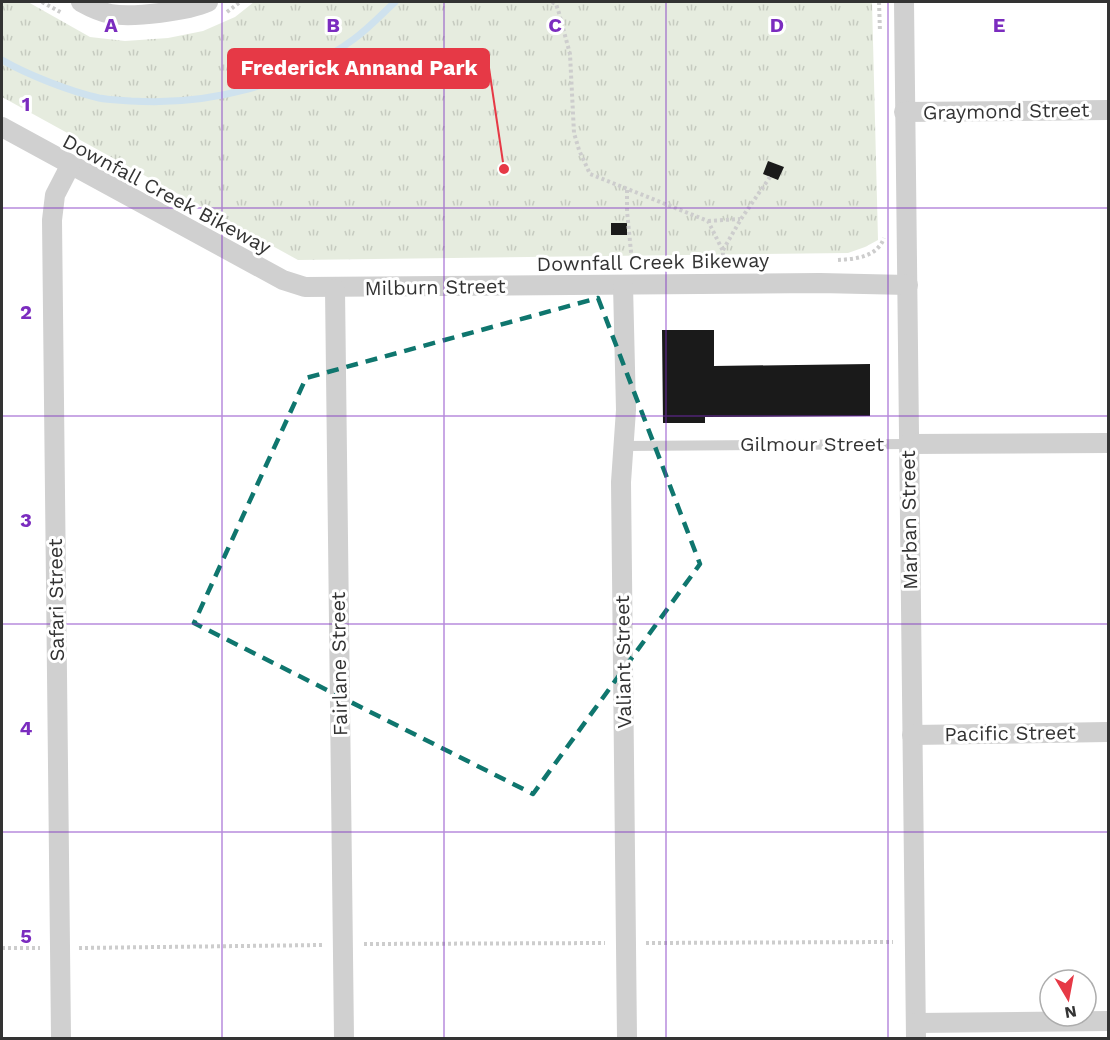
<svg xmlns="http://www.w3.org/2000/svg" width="1110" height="1040" viewBox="0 0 1110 1040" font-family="'Work Sans',sans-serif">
  <defs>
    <pattern id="park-tufts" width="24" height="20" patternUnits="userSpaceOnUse" patternTransform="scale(1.5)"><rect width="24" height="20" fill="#e6ecdf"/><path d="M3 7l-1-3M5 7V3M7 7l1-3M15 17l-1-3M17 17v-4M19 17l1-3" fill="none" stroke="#c6cbc0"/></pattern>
  </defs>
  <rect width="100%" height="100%" fill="#fff"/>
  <!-- park -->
  <path fill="url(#park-tufts)" d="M 2,2 L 28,2 L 90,37 L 125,41 L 168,38 L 203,31 L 235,17 L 254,2 L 872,2 L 878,240 L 865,247 L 848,253 L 298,260 L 2,97 Z"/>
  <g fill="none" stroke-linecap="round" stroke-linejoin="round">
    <!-- stream -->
    <path stroke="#cfe2ee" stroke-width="7" d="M 2,60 C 28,75 69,91 99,98 C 109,100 120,100 131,101 C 208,106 291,85 354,39 C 369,28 382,14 395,2"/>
  </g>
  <!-- building -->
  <g fill="#1a1a1a">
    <path d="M 768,161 L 784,167 L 778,180 L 763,174 Z"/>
    <rect x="611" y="223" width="16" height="12"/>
    <path d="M 662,330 L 714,330 L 714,366 L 870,364 L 870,416 L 705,417 L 705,423 L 663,423 Z"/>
  </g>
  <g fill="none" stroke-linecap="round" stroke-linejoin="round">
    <!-- path -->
    <g stroke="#cdcdcd" stroke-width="4" stroke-dasharray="3 3" stroke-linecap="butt">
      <path d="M 42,2 L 62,13"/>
      <path d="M 552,2 L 556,4 L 559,13 L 570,54 L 574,133 L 579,150 L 590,174 L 708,221 L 723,251 L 723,261"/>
      <path d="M 879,2 L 880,32"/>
      <path d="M 227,12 L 240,2"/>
      <path d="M 627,190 L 627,211 L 632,262"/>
      <path d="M 708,221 L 740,219"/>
      <path d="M 723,250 L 741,219 L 770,177"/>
      <path d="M 838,260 C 856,259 877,257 884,238"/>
      <path d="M 646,943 L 893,942"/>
      <path d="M 364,944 L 605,943"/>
      <path d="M 2,948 L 40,948"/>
      <path d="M 79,948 L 323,945"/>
    </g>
    <!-- service -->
    <path stroke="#d0d0d0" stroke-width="10" d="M 623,446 L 908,444"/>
    <!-- minor -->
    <g stroke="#d0d0d0" stroke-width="20">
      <path d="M 81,2 C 90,7 100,12 111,14 C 133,18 188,11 208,2"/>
      <path d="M 904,2 L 916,1038"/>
      <path d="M 904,112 L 1108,110"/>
      <path d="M 2,127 L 283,280 L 305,287 L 820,283 L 908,285"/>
      <path d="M 623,285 L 626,410 L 621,482 L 627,1038"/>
      <path d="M 335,289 L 344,1038"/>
      <path d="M 908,444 L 1108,443"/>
      <path d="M 912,735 L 1108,732"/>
      <path d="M 916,1023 L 1108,1021"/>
      <path d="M 61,1038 L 52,220 L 55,195 L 70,166"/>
    </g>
  </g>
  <!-- marked area -->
  <path fill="none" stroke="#0f766e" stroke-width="4.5" stroke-dasharray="12 8" stroke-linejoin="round" d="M 598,298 L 700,564 L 533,794 L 194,623 L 306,378 Z"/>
  <!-- grid -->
  <path fill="none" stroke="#7b2cbf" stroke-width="1.5" stroke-opacity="0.55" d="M 222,2 L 222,1038M 444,2 L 444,1038M 666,2 L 666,1038M 888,2 L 888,1038M 2,208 L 1108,208M 2,416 L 1108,416M 2,624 L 1108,624M 2,832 L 1108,832"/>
  <g text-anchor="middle" stroke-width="6" stroke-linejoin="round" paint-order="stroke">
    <!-- street labels -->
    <g font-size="20" fill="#333" stroke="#fff">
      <text transform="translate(1006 111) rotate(-1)" y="7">Graymond Street</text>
      <text transform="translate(167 194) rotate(28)" y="7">Downfall Creek Bikeway</text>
      <text transform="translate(653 262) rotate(-1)" y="7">Downfall Creek Bikeway</text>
      <text transform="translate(435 287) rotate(-1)" y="7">Milburn Street</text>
      <text x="812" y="451">Gilmour Street</text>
      <text transform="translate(909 520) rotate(-91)" y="7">Marban Street</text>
      <text transform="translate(56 600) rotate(-91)" y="7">Safari Street</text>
      <text transform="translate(623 662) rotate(-91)" y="7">Valiant Street</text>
      <text transform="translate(339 664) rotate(-91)" y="7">Fairlane Street</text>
      <text transform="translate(1010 733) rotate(-1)" y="7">Pacific Street</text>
    </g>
  </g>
  <g font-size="20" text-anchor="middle" font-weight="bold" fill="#7b2cbf" stroke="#fff" stroke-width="6" stroke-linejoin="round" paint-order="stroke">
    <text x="111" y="32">A</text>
    <text x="333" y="32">B</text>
    <text x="555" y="32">C</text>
    <text x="777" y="32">D</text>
    <text x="999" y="32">E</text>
    <text x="26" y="111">1</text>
    <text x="26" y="319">2</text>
    <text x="26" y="527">3</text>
    <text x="26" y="735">4</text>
    <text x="26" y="943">5</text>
  </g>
  <!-- callouts -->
  <path fill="none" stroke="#e63946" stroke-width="2" d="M504 169L489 68"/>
  <circle fill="#e63946" stroke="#fff" stroke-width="2" cx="504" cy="169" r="6"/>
  <rect fill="#e63946" stroke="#e63946" stroke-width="2" x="228" y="49" width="261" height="39" rx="6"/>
  <g font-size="21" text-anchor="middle" font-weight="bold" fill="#fff">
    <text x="359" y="75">Frederick Annand Park</text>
  </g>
  <!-- border -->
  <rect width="1110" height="1040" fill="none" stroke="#333333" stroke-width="6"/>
  <!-- north arrow -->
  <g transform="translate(1068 998) rotate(170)"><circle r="28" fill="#ffffff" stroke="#adadad" stroke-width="1.5"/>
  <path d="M0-4.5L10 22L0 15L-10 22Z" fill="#e63946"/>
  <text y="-9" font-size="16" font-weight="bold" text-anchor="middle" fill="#333333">N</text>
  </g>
</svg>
